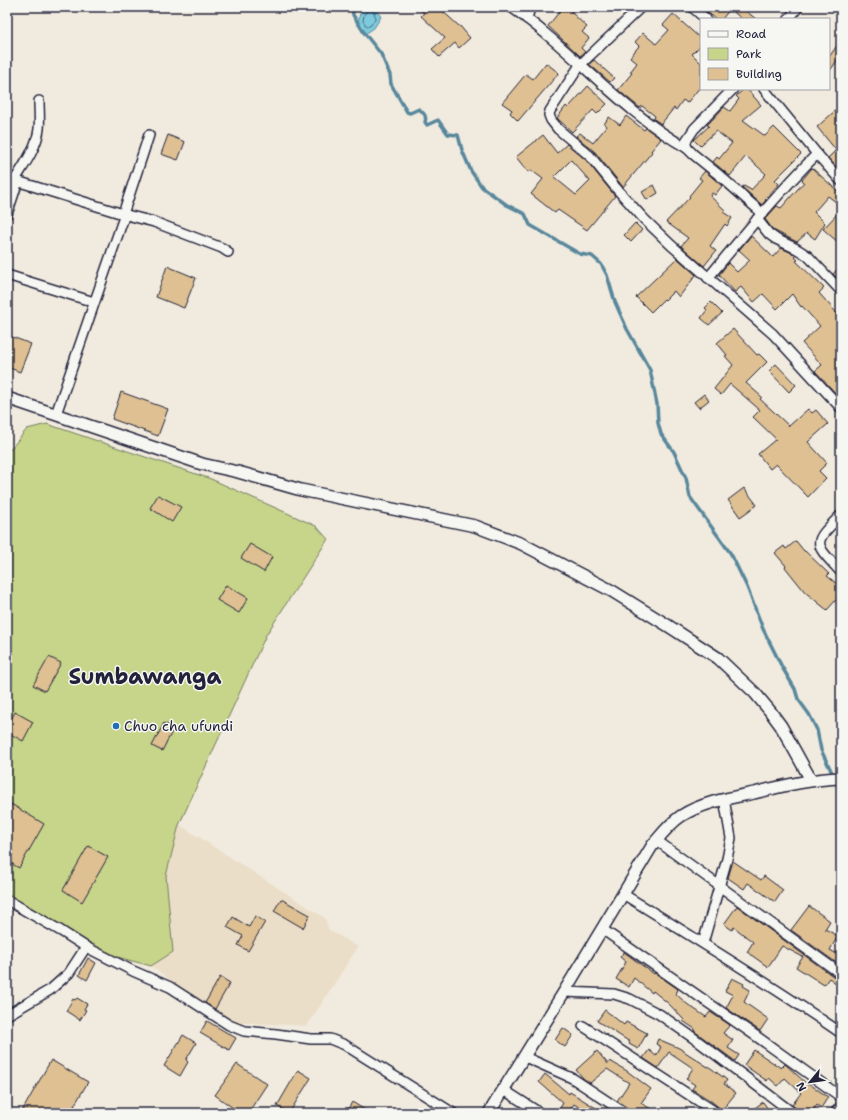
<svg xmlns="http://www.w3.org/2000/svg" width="848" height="1120" viewBox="0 0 848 1120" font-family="'Shantell Sans',sans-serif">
  <rect width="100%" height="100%" fill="#f1ebdf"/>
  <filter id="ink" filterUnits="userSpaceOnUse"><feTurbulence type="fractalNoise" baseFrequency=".025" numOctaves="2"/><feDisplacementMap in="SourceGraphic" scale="8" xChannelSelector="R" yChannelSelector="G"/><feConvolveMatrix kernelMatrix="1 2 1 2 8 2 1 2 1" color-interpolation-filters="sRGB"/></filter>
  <g filter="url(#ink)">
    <!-- built -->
    <path fill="#ebdec8" d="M 47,424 L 211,479 L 316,526 L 328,539 L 266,635 L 180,825 L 325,918 L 329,930 L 358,947 L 307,1026 L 232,1022 L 193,1001 L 187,992 L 151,966 L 110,955 L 61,926 L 7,451 L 9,451 L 27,429 Z"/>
    <!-- green -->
    <path fill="#c6d589" stroke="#747c62" d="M 47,424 L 211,479 L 316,526 L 328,539 L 266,635 L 179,825 L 166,876 L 173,952 L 151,966 L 110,955 L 7,896 L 7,451 L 9,451 L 27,429 Z"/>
    <!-- water -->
    <path fill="#7ecadd" stroke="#59879c" d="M 366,7 L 375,7 L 381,17 L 374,28 L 365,34 L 358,22 L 360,13 Z"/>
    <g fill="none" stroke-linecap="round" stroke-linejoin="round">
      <!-- shore -->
      <path stroke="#47657c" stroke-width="1" d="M 369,9 L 372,10 L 376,17 L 371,25 L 367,27 L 363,21 L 364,15 Z"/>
      <!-- stream -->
      <path stroke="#59879c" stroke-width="3.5" d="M 352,7 L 353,15 L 365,34 L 381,54 L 390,75 L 391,84 L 407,112 L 410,113 L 419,109 C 424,113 427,116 425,122 L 427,125 L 438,120 L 448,134 L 458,135 L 462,150 L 471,171 L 482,187 L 507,205 L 525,214 L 530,225 L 580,254 L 592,256 L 601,264 L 607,275 L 615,302 L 627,329 L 650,370 L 657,404 L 658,423 L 661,434 L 674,452 L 686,478 L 690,497 L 731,554 L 747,587 L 763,629 L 782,667 L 795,689 L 798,699 L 809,714 L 817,730 L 821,750 L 841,791"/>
    </g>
    <!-- building -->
    <g fill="#dec092" stroke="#22223b" fill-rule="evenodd">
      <path d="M 417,7 L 438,7 L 459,26 L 460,26 L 470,38 L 459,48 L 455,43 L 439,57 L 432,49 L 445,38 L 421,16 L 424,13 Z"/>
      <path d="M 563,7 L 575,7 L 571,12 L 587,27 L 582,32 L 589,38 L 581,48 L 585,52 L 580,56 L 548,26 Z"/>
      <path d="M 701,7 L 751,7 L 746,11 L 756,19 L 742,19 L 730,9 L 722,19 L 716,19 Z"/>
      <path d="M 673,14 L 701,39 L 701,45 L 692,54 L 701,63 L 701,86 L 687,103 L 683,100 L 676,110 L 674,108 L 661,124 L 654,119 L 655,116 L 642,106 L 640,108 L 618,90 L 632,73 L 630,72 L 637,63 L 630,57 L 639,46 L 635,42 L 643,33 L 656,44 L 669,30 L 663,25 Z"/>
      <path d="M 841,40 L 841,55 L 829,72 L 829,57 Z"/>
      <path d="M 594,60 L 614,78 L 610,82 L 589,64 Z"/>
      <path d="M 546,63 L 559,73 L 518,121 L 510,113 L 512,110 L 502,103 L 526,74 L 533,79 Z"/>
      <path d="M 588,86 L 607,104 L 597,114 L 593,110 L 572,132 L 557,118 L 566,106 L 568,108 Z"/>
      <path d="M 744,89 L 747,89 L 761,105 L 743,120 L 765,136 L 774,127 L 801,154 L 775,180 L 779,184 L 765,199 L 766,200 L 762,205 L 742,187 L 744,186 L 751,190 L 766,174 L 746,156 L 730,176 L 713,162 L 717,157 L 719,159 L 732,143 L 716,131 L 700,146 L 694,140 L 709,126 L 707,125 L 710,122 L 724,107 L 730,111 L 739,99 L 736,96 Z"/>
      <path d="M 836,110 L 841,116 L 841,172 L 828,158 L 836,150 L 817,127 Z"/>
      <path d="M 626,116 L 644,130 L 646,128 L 661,139 L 651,151 L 652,152 L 623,187 L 595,152 L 576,136 L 580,133 L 593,143 L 607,126 L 604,124 L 609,117 L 620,125 Z"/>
      <path d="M 168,135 L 185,142 L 178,160 L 161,154 Z"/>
      <path d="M 543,135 L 557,153 L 567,144 L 586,160 L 615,196 L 587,230 L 558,210 L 555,213 L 531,194 L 543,179 L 531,170 L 528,172 L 516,157 ZM 571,160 L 590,181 L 576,195 L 554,177 Z"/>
      <path d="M 812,168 L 841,194 L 841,206 L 828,196 L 814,212 L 825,223 L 815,239 L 807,233 L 797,242 L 773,230 L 765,219 L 777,206 L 781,208 L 804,182 L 802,180 Z"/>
      <path d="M 705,171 L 722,186 L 715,195 L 712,193 L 710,196 L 725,210 L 723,212 L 732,218 L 727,226 L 725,224 L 710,246 L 716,251 L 704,266 L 681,246 L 688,238 L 666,222 L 690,197 L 689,196 L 702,180 L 699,178 Z"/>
      <path d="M 654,185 L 658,193 L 647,200 L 642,192 Z"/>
      <path d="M 841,210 L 841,245 L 823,229 Z"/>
      <path d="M 635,223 L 642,230 L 631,242 L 624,235 Z"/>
      <path d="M 751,236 L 773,257 L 781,248 L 790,252 L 798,260 L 796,261 L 824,288 L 819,293 L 841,318 L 841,337 L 836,342 L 841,348 L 841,399 L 815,371 L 822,365 L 802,343 L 820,326 L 802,306 L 801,307 L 792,294 L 777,309 L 763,294 L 754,302 L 741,287 L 735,292 L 719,275 L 728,263 L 737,272 L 750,260 L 739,250 Z"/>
      <path d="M 677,258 L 696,275 L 679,297 L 674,291 L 665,300 L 664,299 L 651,312 L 636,297 Z"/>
      <path d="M 841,265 L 841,282 L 833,274 Z"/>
      <path d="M 167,266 L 196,278 L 184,308 L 156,297 Z"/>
      <path d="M 711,302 L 722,313 L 709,325 L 701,318 L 707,310 L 705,308 Z"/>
      <path d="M 733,329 L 757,355 L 759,354 L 767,362 L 746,383 L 762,397 L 760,399 L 789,426 L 808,409 L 812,413 L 816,410 L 828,424 L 808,442 L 827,463 L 819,471 L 826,478 L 808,497 L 776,464 L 770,469 L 758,454 L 776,439 L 753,417 L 760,410 L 730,384 L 721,395 L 714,389 L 733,365 L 725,356 L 727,355 L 717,343 Z"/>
      <path d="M 7,335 L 31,344 L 20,372 L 7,367 Z"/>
      <path d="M 776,364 L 796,385 L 789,392 L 769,371 Z"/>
      <path d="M 121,392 L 168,409 L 158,436 L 112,419 Z"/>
      <path d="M 704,394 L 709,400 L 699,408 L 694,402 Z"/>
      <path d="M 744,488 L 757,505 L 740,517 L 728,500 Z"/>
      <path d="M 158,495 L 181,507 L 172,522 L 150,508 Z"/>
      <path d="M 796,541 L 804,551 L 805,551 L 829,574 L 827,576 L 841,587 L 841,604 L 836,600 L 827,610 L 805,592 L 785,567 L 786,566 L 775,553 L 784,546 L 786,549 Z"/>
      <path d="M 250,544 L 272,557 L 264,572 L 241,558 Z"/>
      <path d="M 226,585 L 248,598 L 239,613 L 217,600 Z"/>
      <path d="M 49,657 L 61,663 L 45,691 L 33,685 Z"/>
      <path d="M 15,712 L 33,722 L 23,741 L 7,732 L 7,727 Z"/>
      <path d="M 164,723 L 174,728 L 162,751 L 152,746 Z"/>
      <path d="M 11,804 L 44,824 L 19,868 L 7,861 L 7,811 Z"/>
      <path d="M 88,846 L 108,857 L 82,902 L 63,890 Z"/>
      <path d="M 733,861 L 761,880 L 764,876 L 783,890 L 775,902 L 748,883 L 744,889 L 728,878 Z"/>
      <path d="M 281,899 L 310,915 L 303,928 L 274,911 Z"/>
      <path d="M 737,906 L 837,979 L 841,980 L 841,987 L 829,978 L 824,985 L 796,967 L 803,957 L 782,946 L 768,967 L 747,952 L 753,942 L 734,927 L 732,930 L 724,924 Z"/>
      <path d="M 809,906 L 830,921 L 825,929 L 838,936 L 830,950 L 841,956 L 838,964 L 791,930 Z"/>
      <path d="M 255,916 L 265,922 L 248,951 L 238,945 L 243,936 L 227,927 L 233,917 L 249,927 Z"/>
      <path d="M 624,952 L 654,974 L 655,973 L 678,989 L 676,994 L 687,1004 L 706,1017 L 710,1012 L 730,1025 L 723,1033 L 733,1040 L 728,1048 L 739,1055 L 735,1061 L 694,1031 L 695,1029 L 683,1021 L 684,1020 L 669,1004 L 653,991 L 652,993 L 634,978 L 629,987 L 616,979 L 626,962 L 620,957 Z"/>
      <path d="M 88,958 L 96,963 L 87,980 L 79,975 Z"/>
      <path d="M 220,977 L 230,983 L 215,1009 L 205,1003 Z"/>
      <path d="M 732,978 L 744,984 L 743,986 L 750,990 L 744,1002 L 768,1019 L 760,1031 L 726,1008 L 733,995 L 725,991 Z"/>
      <path d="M 77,998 L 87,1004 L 84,1009 L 86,1010 L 80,1020 L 66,1011 L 73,999 L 75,1000 Z"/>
      <path d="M 605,1010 L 624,1025 L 626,1022 L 647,1033 L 638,1049 L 629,1044 L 630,1042 L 597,1021 Z"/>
      <path d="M 207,1021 L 236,1038 L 229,1050 L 200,1033 Z"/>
      <path d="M 563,1028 L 573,1035 L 565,1047 L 555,1040 Z"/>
      <path d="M 183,1035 L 196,1043 L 186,1060 L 188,1062 L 180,1076 L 164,1066 Z"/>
      <path d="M 658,1039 L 679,1048 L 708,1067 L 708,1066 L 727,1080 L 724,1084 L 736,1093 L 722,1110 L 711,1101 L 692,1089 L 695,1085 L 686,1079 L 693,1068 L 669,1052 L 658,1068 L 643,1058 L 649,1050 L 656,1056 L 661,1047 L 656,1044 Z"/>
      <path d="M 754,1050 L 781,1068 L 785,1064 L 807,1084 L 808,1083 L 828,1097 L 821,1108 L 817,1105 L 811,1113 L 801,1113 L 792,1105 L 801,1093 L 785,1078 L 778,1086 L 769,1078 L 767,1081 L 744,1065 Z"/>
      <path d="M 597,1051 L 608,1064 L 610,1061 L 627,1071 L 651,1089 L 641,1103 L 658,1113 L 634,1113 L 617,1101 L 629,1083 L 607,1069 L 590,1083 L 584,1079 L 576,1070 Z"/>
      <path d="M 51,1060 L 88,1082 L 74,1106 L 86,1113 L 21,1113 Z"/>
      <path d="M 237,1064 L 267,1084 L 248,1113 L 240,1113 L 215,1095 Z"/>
      <path d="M 298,1070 L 311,1078 L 289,1113 L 277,1106 Z"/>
      <path d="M 545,1074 L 569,1094 L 570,1092 L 604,1113 L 588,1113 L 574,1104 L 568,1113 L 557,1113 L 563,1103 L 539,1082 Z"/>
      <path d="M 352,1102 L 370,1113 L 346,1113 Z"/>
      <path d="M 763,1102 L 771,1113 L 748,1113 Z"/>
    </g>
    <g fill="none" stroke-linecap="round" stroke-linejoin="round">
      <!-- minor casing -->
      <g stroke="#22223b" stroke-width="12">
        <g id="minor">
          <path d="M 511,7 C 573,50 621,111 687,148"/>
          <path d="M 641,7 L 580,65 L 550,111 L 549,115 L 551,120 L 558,129 L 590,156 L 616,188 L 644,219 L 671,245 L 773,334 L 841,408"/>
          <path d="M 692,7 L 706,19"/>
          <path d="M 527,19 L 530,7"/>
          <path d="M 789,19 L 798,7"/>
          <path d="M 733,89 L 694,129 L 686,141 L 686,144 L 687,148 L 693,154 L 719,175 L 762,213"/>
          <path d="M 764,89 L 817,154 L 841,181"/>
          <path d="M 7,178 L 123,214 L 154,222 L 222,248 L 228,252"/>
          <path d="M 15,180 C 24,165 37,147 39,129 C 40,120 39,110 39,101"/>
          <path d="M 7,214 L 18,181"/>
          <path d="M 123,214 L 149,135"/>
          <path d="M 757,219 L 769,234 L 776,239 L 797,249 L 808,256 L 841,291"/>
          <path d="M 7,275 L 94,302"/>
          <path d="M 708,278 C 743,236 778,193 817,154"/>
          <path d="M 56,414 L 125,214"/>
          <path d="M 841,515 C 812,544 813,542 841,572"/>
          <path d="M 656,840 L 841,974"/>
          <path d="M 623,894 C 696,939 770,984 841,1033"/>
          <path d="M 7,900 L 61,931 L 86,947 L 133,971 L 170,987 L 229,1025 L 244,1031 L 276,1034 L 311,1039 L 330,1039 L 345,1045 L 453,1113"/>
          <path d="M 602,929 L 756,1036 L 841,1097"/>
          <path d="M 703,943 L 727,859 L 731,838 L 724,799"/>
          <path d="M 564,992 L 614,994 L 630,999 L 659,1014 L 695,1039 L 793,1113"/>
          <path d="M 7,1015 L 50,990 L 59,982 L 69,973 L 86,947"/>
          <path d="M 583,1026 L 717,1113"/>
          <path d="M 525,1057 L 572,1078 L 625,1113"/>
          <path d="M 504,1090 L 540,1113"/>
          <path d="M 835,1113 L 841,1106"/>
        </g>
      </g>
      <!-- tertiary casing -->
      <g stroke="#22223b" stroke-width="14">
        <g id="tertiary">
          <path d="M 7,398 L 202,464 L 238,472 L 301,490 L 475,526 L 522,544 L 612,591 L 667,625 L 718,658 L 755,693 L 770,711 L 781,726 L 811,780"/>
          <path d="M 489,1113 L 564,992 L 652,846 C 661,835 669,824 681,816 C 703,802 730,798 754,793 C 783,786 811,779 841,778"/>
        </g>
      </g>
      <!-- minor -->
      <use href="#minor" stroke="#f6f6f2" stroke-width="9"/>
      <!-- tertiary -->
      <use href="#tertiary" stroke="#f6f6f2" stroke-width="11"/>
    </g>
  </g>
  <!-- markers -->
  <circle fill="#1f6fb2" stroke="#f6f6f2" stroke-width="1.5" cx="116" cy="726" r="4"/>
  <g text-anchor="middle" stroke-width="3" stroke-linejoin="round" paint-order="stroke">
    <!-- poi labels -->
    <g font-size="14" fill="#22223b" stroke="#f6f6f2" text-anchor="start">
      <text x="124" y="731">Chuo cha ufundi</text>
    </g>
    <!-- town labels -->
    <g font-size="22" font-weight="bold" fill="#22223b" stroke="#f6f6f2">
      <text x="145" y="684">Sumbawanga</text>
    </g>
  </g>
  <!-- margin -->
  <rect width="848" height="1120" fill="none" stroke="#f6f6f2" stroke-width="24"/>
  <rect x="12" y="12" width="824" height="1096" fill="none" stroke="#22223b" stroke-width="1.5" filter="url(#ink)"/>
  <!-- legend -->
  <rect x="700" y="18" width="130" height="72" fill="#f6f6f2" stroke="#a1a1a9"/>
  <rect x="708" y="31" width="20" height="6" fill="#f6f6f2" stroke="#a1a1a9"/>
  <text x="736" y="38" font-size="12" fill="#22223b">Road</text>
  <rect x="708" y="48" width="20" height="12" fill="#c6d589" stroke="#a1a1a9"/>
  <text x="736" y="58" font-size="12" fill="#22223b">Park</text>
  <rect x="708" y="68" width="20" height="12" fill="#dec092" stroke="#a1a1a9"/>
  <text x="736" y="78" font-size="12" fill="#22223b">Building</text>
  <!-- north arrow -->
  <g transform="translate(810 1082) rotate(241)" stroke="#f6f6f2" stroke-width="3" paint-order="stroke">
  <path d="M0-3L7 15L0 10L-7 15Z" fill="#22223b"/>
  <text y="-6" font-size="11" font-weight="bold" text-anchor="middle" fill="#22223b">N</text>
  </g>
</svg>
